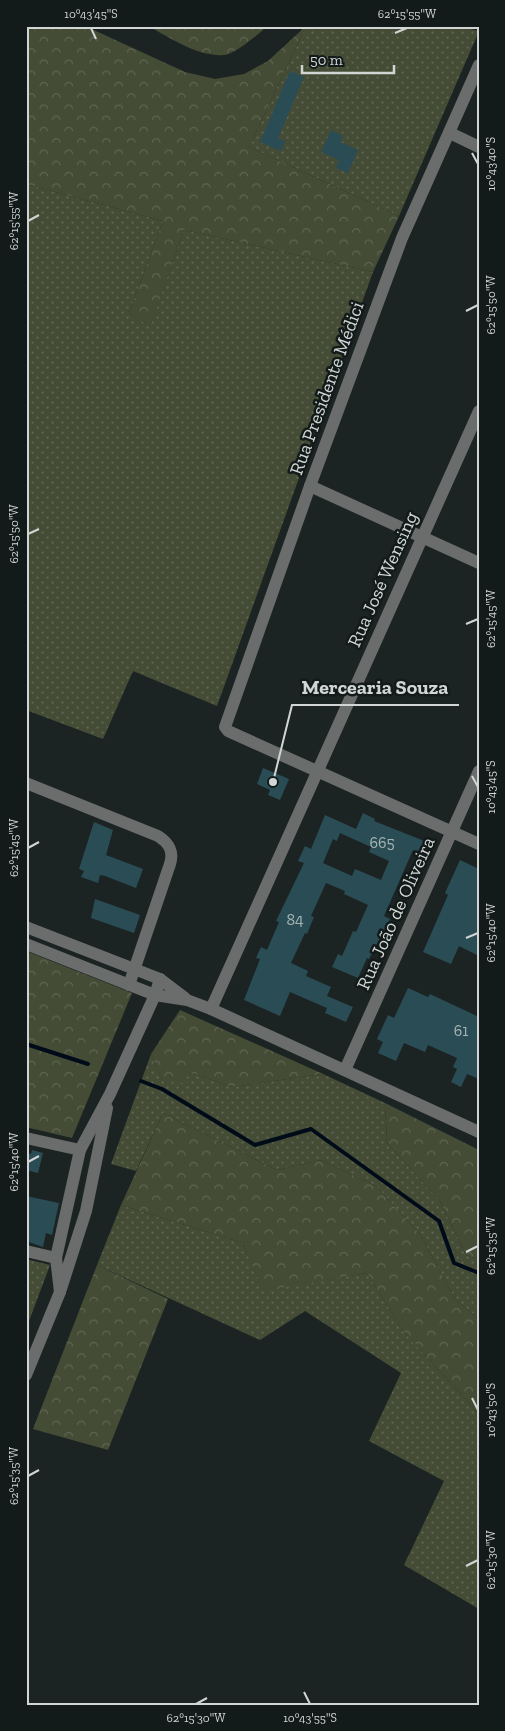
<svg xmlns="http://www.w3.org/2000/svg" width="505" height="1731" viewBox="0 0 505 1731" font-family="'Zilla Slab',serif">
  <defs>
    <pattern id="grass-dots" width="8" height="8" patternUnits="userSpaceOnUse" patternTransform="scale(1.25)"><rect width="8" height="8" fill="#454c35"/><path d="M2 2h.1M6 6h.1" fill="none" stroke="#5f6551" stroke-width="1.8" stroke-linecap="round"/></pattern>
    <pattern id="forest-crowns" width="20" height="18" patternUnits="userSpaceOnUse" patternTransform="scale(1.25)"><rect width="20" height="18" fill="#454c35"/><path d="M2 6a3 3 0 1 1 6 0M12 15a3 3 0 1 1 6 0" fill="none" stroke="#5f6551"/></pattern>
  </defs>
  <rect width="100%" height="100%" fill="#1c2423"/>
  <!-- grass -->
  <g fill="url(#grass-dots)">
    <path d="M 306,26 L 458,26 L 479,31 L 399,216 L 249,147 Z"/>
    <path d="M 26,184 L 163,221 L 129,313 L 150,326 L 184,230 L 373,272 L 217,706 L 133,671 L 103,739 L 26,710 Z"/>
    <path d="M 151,1054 L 162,1080 L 190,1072 L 232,1087 L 323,1074 L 385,1103 L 387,1143 L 440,1201 L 466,1255 L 479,1260 L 479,1319 L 455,1299 L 420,1234 L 376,1186 L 321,1160 L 277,1170 L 163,1113 L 136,1171 L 111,1164 Z"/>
    <path d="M 121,1205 L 243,1243 L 263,1290 L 367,1273 L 403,1331 L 479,1414 L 479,1609 L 404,1565 L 444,1481 L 369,1441 L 401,1373 L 305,1311 L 260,1340 L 97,1265 Z"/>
    <path d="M 26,1259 L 50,1265 L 26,1329 Z"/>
  </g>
  <!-- forest -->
  <g fill="url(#forest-crowns)">
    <path d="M 26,26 L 85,26 L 185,72 L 215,79 L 244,74 L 268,61 L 306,26 L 249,147 L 399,216 L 373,272 L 184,230 L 150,327 L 129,313 L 163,221 L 26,184 Z"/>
    <path d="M 148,26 L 267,26 C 259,34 235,54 225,55 C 197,57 171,38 148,26 Z"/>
    <path d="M 26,951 L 132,993 L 72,1138 L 26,1127 Z"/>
    <path d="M 180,1010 L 323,1074 L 232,1087 L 190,1072 L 183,1084 L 162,1080 L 151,1054 Z"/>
    <path d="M 385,1103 L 479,1150 L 479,1260 L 466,1255 L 440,1201 L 387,1143 Z"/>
    <path d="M 163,1113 L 277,1170 L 321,1160 L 376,1186 L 420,1234 L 455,1299 L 479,1319 L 479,1414 L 403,1331 L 367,1273 L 263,1291 L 243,1243 L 121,1205 Z"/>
    <path d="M 97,1265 L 168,1299 L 108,1450 L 33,1429 Z"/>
  </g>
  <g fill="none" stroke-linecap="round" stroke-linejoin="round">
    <!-- stream -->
    <g stroke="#000b1a" stroke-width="4">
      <path d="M 26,1044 L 88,1064"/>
      <path d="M 141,1081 L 162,1089 L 255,1145 L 311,1129 L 439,1221 L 454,1263 L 479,1273"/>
    </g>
  </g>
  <!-- building -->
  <g fill="#2a4c55" fill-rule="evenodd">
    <path d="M 290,71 L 304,77 L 278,138 L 285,141 L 281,151 L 260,142 Z"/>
    <path d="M 331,130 L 343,136 L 340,142 L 358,150 L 348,173 L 336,168 L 339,160 L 321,152 Z"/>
    <path d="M 263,768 L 289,779 L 280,800 L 268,795 L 270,790 L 257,784 Z"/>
    <path d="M 363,813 L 375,819 L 374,821 L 427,842 L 422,853 L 413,850 L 384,916 L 390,919 L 369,959 L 367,958 L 358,978 L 332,967 L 338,954 L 342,956 L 353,931 L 356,932 L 368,905 L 344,894 L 345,891 L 326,883 L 311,916 L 314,917 L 307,934 L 305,933 L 291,963 L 308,971 L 306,976 L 331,987 L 327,996 L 353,1007 L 346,1022 L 325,1013 L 327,1008 L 290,992 L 280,1016 L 244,1000 L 260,959 L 256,958 L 261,947 L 267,950 L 279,922 L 276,921 L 304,863 L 298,861 L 305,846 L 311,849 L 325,815 L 356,829 ZM 340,833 L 371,847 L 369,852 L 389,861 L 381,880 L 355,869 L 352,876 L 323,863 L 333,839 L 337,841 Z"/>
    <path d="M 94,822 L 113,830 L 106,855 L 143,869 L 136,888 L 105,876 L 100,875 L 98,883 L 81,877 L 84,871 L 79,869 Z"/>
    <path d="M 460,860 L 479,869 L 479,956 L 459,946 L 451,964 L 423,952 L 448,895 L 445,893 Z"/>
    <path d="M 95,899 L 140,915 L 134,933 L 91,918 Z"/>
    <path d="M 408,988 L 428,997 L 430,994 L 479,1017 L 479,1079 L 467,1074 L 461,1087 L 451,1082 L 457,1069 L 453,1067 L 457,1058 L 428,1045 L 425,1052 L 404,1043 L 396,1061 L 378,1053 L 383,1042 L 377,1039 L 388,1015 L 394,1018 Z"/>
    <path d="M 32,1150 L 43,1153 L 38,1173 L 26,1170 L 26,1153 L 31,1154 Z"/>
    <path d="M 26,1196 L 59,1203 L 52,1235 L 46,1233 L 43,1247 L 26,1241 Z"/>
  </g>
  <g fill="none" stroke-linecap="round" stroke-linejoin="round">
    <!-- minor -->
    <g stroke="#6a6d6b" stroke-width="12">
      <path d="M 479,65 L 402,238 L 310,486 L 225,727 L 228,731 L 479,844"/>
      <path d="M 450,133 L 479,147"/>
      <path d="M 310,486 L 479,563"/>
      <path d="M 26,783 L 158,836 C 169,843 174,851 170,864 L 129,985"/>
      <path d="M 26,927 L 160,979 L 185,998"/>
      <path d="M 26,944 L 155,995 L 187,1000 L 211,1009 L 479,1132"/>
      <path d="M 211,1009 L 479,411"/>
      <path d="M 345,1070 L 479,771"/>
      <path d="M 26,1138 L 80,1150"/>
      <path d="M 26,1251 L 56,1258"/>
      <path d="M 60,1292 L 56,1258 L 80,1150 L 110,1094 L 155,995 L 160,979"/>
      <path d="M 26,1375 L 60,1292 L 86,1211 L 107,1108"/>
    </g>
  </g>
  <!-- ticks -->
  <path fill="none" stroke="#d1d6d5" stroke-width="2" d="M 91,28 L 96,39M 395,33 L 407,28M 472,153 L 478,164M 28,221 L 39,215M 466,311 L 478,305M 28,534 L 39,529M 466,624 L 478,619M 472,776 L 478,787M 28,848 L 39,842M 466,938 L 478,933M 28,1162 L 39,1156M 466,1252 L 478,1246M 472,1398 L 478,1410M 28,1476 L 39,1470M 466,1566 L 478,1560M 304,1692 L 310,1704M 196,1704 L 207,1698"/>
  <g text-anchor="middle" stroke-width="5" stroke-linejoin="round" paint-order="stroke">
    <!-- number labels -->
    <g font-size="16" fill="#a7b4b5">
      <text x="382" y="848">665</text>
      <text x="295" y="925">84</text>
      <text x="461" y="1036">61</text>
    </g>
    <!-- street labels -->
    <g font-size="19" fill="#d1d6d5" stroke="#131b1a">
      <text transform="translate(326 388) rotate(-70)" y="7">Rua Presidente Médici</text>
      <text transform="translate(382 579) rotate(-66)" y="7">Rua José Wensing</text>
      <text transform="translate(395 913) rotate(-66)" y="7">Rua João de Oliveira</text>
    </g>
  </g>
  <!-- callouts -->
  <path fill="none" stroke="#d1d6d5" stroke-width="2" d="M273 782L292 705H459"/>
  <circle fill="#d1d6d5" stroke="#131b1a" stroke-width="2" cx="273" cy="782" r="5"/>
  <g font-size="20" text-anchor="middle" font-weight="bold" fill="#d1d6d5" stroke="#131b1a" stroke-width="5" stroke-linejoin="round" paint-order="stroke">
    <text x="375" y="694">Mercearia Souza</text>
  </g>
  <!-- border -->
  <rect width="505" height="1731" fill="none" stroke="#131b1a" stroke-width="55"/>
  <!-- scale -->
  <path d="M302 65v8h92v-8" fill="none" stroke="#d1d6d5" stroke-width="2.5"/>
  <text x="310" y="65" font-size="15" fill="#d1d6d5" stroke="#131b1a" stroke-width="4" paint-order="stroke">50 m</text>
  <rect x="28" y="28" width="450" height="1676" fill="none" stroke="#d1d6d5" stroke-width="2"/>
  <g font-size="12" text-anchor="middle" fill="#d1d6d5">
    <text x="91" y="18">10°43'45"S</text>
    <text x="407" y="18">62°15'55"W</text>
    <text transform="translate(491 164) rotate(-90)" y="4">10°43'40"S</text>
    <text transform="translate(14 221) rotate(-90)" y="4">62°15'55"W</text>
    <text transform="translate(491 305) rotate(-90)" y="4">62°15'50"W</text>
    <text transform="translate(14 534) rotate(-90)" y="4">62°15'50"W</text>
    <text transform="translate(491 619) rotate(-90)" y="4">62°15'45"W</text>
    <text transform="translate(491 787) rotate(-90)" y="4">10°43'45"S</text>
    <text transform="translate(14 848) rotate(-90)" y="4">62°15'45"W</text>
    <text transform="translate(491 933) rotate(-90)" y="4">62°15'40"W</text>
    <text transform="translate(14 1162) rotate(-90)" y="4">62°15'40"W</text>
    <text transform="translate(491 1246) rotate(-90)" y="4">62°15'35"W</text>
    <text transform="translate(491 1410) rotate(-90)" y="4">10°43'50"S</text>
    <text transform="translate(14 1476) rotate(-90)" y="4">62°15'35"W</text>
    <text transform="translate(491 1560) rotate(-90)" y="4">62°15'30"W</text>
    <text x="196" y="1722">62°15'30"W</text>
    <text x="310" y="1722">10°43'55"S</text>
  </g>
</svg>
